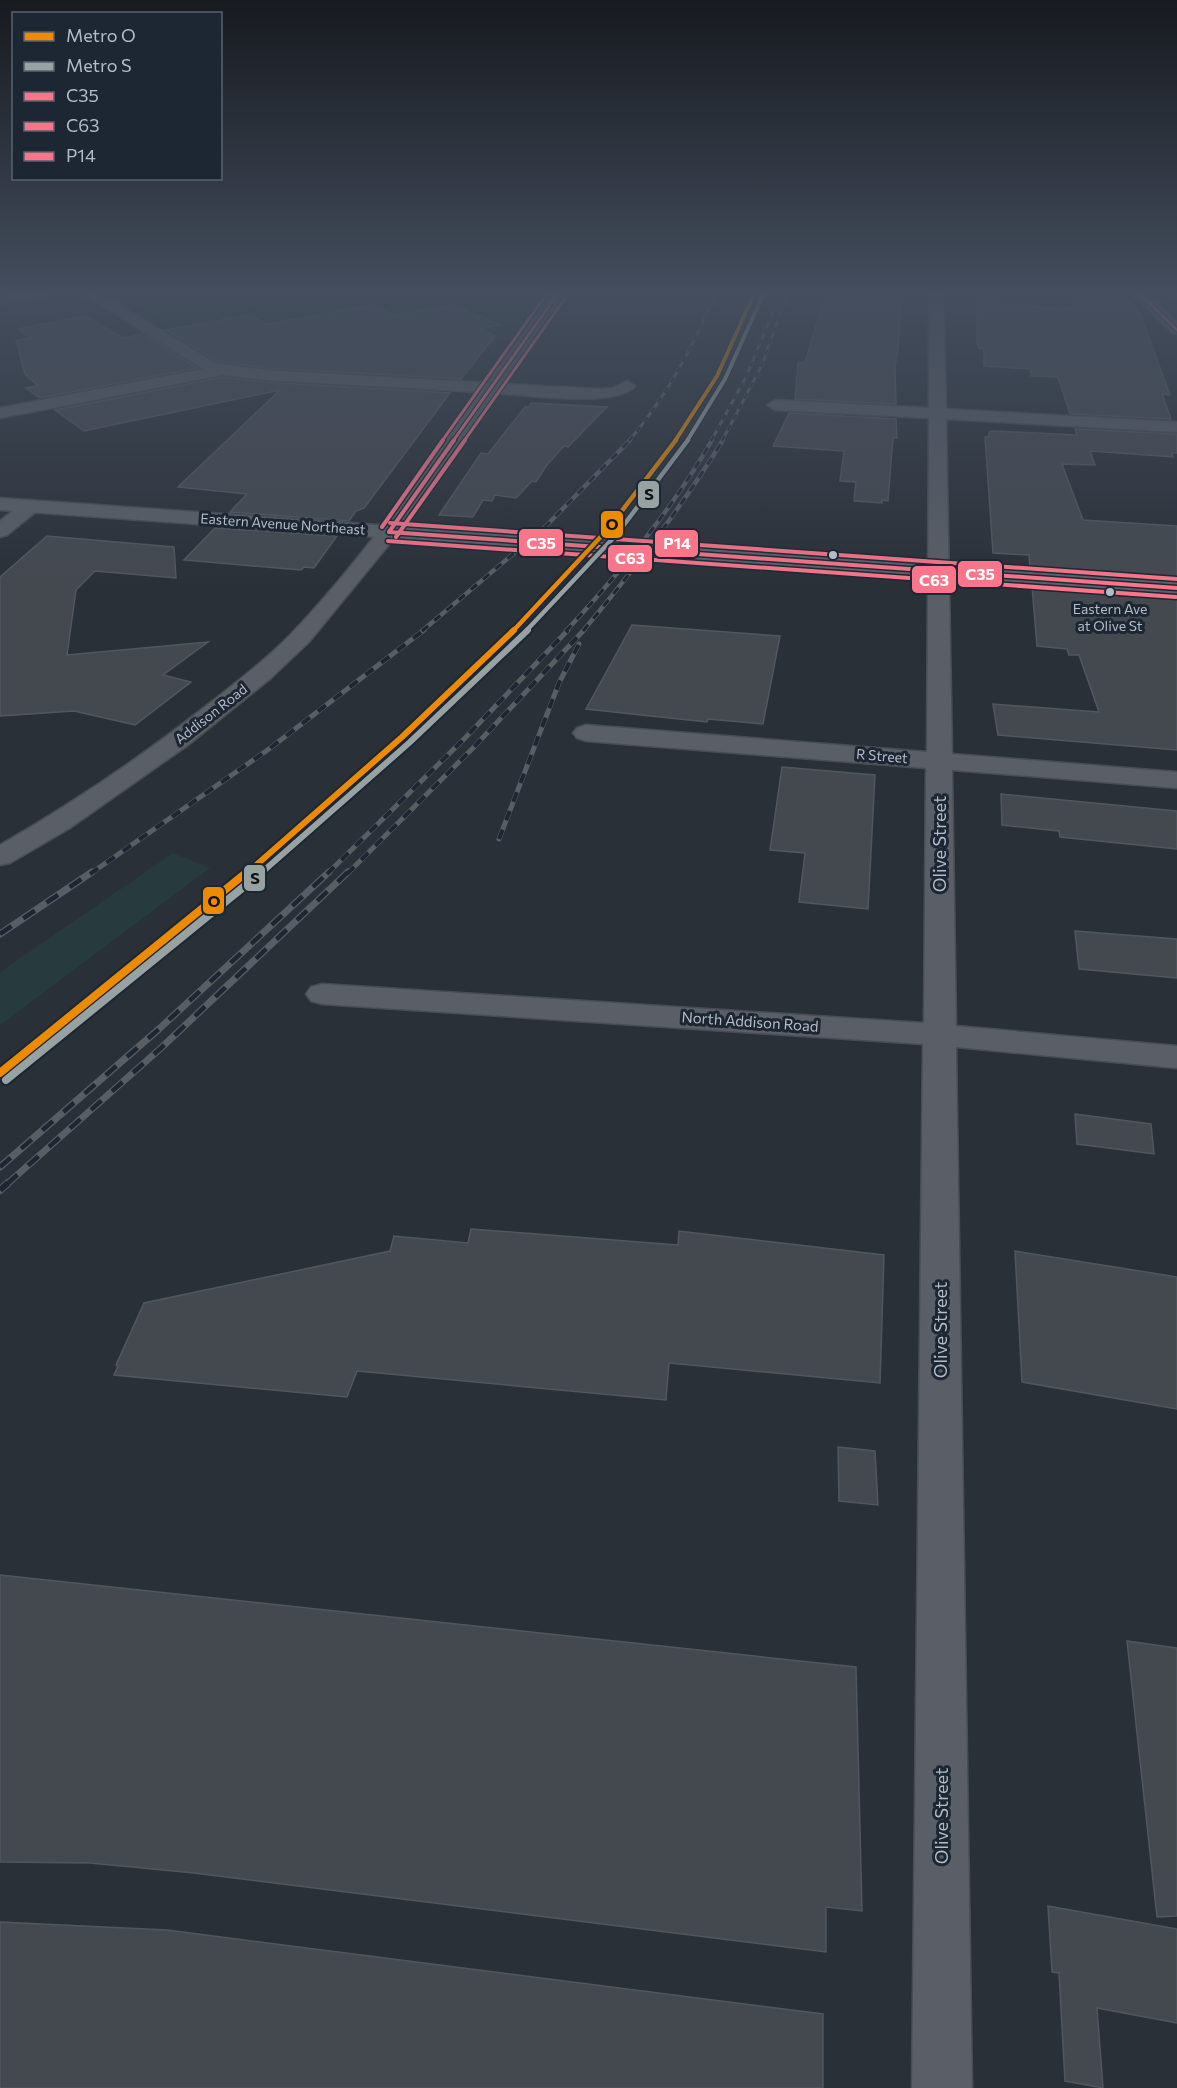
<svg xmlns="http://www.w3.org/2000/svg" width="1177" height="2088" viewBox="0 0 1177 2088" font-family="Commissioner,sans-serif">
  <rect width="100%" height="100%" fill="#2a3038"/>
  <!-- green -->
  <g fill="#273a3e">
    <path d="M 114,292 L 545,292 L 510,341 L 231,361 Z"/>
    <path d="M 173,853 L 210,868 L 0,1025 L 0,972 Z"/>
  </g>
  <!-- building -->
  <g fill="#444950" stroke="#52575f" stroke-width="1.5">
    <path d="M 826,292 L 902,292 L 898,349 L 895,366 L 896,404 L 795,399 L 798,363 L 805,363 Z"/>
    <path d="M 1083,292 L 1116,292 L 1119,300 L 1127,300 L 1140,313 L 1170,395 L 1162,394 L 1171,419 L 1070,414 L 1058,377 L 1031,376 L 1031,369 L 984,366 L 984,349 L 979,348 L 977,342 L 977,298 L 1009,302 L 1009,305 L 1074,308 L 1072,298 L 1086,299 Z"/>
    <path d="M 373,305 L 396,315 L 454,305 L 500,325 L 480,329 L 495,336 L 461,379 L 265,368 L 216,361 L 166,330 L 250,315 L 266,324 Z"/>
    <path d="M 85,316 L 123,338 L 144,334 L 197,368 L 40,398 L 26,388 L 38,386 L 25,374 L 16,340 L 31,338 L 18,329 Z"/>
    <path d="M 223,377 L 265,382 L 450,393 L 364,508 L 356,511 L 349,521 L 230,512 L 247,494 L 178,487 L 280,390 L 84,431 L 55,410 Z"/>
    <path d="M 531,403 L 607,407 L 568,447 L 564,446 L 546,466 L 536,482 L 532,481 L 516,498 L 495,495 L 492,501 L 483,500 L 473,517 L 439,515 L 481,453 L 488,454 L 525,407 L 529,407 Z"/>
    <path d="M 789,413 L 896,419 L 897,438 L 893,438 L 888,501 L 882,500 L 882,503 L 854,501 L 856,482 L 840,481 L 844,451 L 773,446 Z"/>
    <path d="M 1075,429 L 1177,434 L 1177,453 L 1172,453 L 1173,457 L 1090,451 L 1095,465 L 1062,464 L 1083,520 L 1177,526 L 1177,580 L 1030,569 L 1029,555 L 993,553 L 985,437 L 989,437 L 989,432 L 993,431 L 1077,435 Z"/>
    <path d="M 215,528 L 337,536 L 314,568 L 304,567 L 301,570 L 184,560 Z"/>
    <path d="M 47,536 L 174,547 L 176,578 L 95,571 L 76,590 L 67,655 L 208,642 L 163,675 L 191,682 L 135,725 L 74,711 L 0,716 L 0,577 Z"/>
    <path d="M 1032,586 L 1177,596 L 1177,750 L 998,735 L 993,704 L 1099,712 L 1079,655 L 1069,655 L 1067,649 L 1037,646 Z"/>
    <path d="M 632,625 L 780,636 L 763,724 L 708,719 L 707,722 L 586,709 Z"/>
    <path d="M 782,767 L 875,775 L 868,909 L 799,902 L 805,853 L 770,850 Z"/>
    <path d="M 1001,794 L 1177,811 L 1177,849 L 1060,837 L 1059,831 L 1002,825 Z"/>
    <path d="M 1075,931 L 1177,939 L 1177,978 L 1079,969 Z"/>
    <path d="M 1075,1114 L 1151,1124 L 1154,1154 L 1077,1144 Z"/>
    <path d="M 471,1229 L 678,1245 L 679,1231 L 884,1255 L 880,1383 L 669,1363 L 666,1400 L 357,1371 L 347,1397 L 114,1375 L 118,1366 L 116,1365 L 144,1303 L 390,1251 L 394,1236 L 468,1243 Z"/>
    <path d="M 1015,1251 L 1177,1277 L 1177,1409 L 1022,1382 Z"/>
    <path d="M 838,1447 L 875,1451 L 878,1505 L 839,1501 Z"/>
    <path d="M 0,1575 L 856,1667 L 862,1911 L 826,1907 L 826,1952 L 194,1873 L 90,1863 L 0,1862 Z"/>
    <path d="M 1127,1641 L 1177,1648 L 1177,1916 L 1157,1917 Z"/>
    <path d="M 1048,1906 L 1177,1929 L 1177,2023 L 1097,2008 L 1103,2088 L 1065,2081 L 1059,1973 L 1052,1972 Z"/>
    <path d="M 0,1922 L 167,1930 L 823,2014 L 823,2088 L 0,2088 Z"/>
  </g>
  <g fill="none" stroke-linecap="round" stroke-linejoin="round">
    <!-- minor casing -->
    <g stroke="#484c53" stroke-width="3">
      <g id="minor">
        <path d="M 20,292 L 52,292 L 45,296 L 0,304 L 0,296 Z"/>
        <path d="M 81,292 L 98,292 L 215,363 L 265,370 L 487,383 L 552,292 L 566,292 L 502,384 L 601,389 L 613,388 L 627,381 L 635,386 C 618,408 524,395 496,393 L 396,536 L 309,642 L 271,678 L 188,745 L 70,828 L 10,863 L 0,865 L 0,845 C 73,803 144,755 210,703 C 239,680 268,658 293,632 C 363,558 421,474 480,392 L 265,380 L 223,375 L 0,418 L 0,408 L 203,369 Z"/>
        <path d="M 929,292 L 943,292 L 946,409 L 1177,422 L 1177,432 L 946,419 L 952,754 L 1177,772 L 1177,788 L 952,770 L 956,1026 L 1177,1046 L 1177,1068 L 956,1047 L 972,2088 L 912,2088 L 923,1044 L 322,1004 L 311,1001 L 306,994 L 311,987 L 322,984 L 924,1023 L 926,768 L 586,741 L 577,738 L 573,733 L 577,728 L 586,725 L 927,752 L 929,418 L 775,410 L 767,405 L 775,400 L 929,408 Z"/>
        <path d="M 31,500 L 38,502 L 41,506 L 38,510 L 7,535 L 0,537 L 0,521 L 24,502 Z"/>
      </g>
    </g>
    <!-- major casing -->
    <g stroke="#484c55" stroke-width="3">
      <g id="major">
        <path d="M 1131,292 L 1146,292 L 1177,322 L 1177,334 L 1172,333 Z"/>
        <path d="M 0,498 L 1177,582 L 1177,594 L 0,510 Z"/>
      </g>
    </g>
    <!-- highway casing -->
    <g stroke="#474c53" stroke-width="3">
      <path id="highway" d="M 1169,292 L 1177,292 L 1177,298 L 1172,297 Z"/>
    </g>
    <!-- minor -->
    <use href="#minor" fill="#5a5e66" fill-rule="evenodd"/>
    <!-- major -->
    <use href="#major" fill="#5c6168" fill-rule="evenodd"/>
    <!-- highway -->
    <use href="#highway" fill="#5a5d60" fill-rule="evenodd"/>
    <!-- rail-far4 casing -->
    <g stroke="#595d64" stroke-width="3">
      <g id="rail-far4">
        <path d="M 629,441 C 668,394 692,349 716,292"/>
        <path d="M 711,441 L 745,379 L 773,312"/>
        <path d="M 722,441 L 762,365 L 788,292"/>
      </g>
    </g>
    <!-- rail-far3 casing -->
    <g stroke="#595d64" stroke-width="4.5">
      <g id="rail-far3">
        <path d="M 422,631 L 545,527 L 630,440"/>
        <path d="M 566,631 C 618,575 674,507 712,440"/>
        <path d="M 583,631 C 634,570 681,508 723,440"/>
      </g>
    </g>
    <!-- rail-far2 casing -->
    <g stroke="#595d64" stroke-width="5">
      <g id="rail-far2">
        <path d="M 499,839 L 559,683 L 579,644"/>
        <path d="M 90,874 L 269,749 L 424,630"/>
        <path d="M 327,874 L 465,738 L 568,630"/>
        <path d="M 347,874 L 473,748 L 584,630"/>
      </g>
    </g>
    <!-- rail-far1 casing -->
    <g stroke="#595d64" stroke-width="7">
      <g id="rail-far1">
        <path d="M 0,934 L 92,872"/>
        <path d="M 0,1167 L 159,1029 L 329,872"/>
        <path d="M 7,1184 L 161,1048 L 348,872"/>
      </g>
    </g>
    <!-- rail casing -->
    <g stroke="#595d64" stroke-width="8">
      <path id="rail" d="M 0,1190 L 8,1183"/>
    </g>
    <!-- rail-far4 -->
    <use href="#rail-far4" stroke="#1d2633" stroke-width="2" stroke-dasharray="6" stroke-linecap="butt"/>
    <!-- rail-far3 -->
    <use href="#rail-far3" stroke="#1d2633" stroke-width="3" stroke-dasharray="8" stroke-linecap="butt"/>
    <!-- rail-far2 -->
    <use href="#rail-far2" stroke="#1d2633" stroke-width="4" stroke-dasharray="10" stroke-linecap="butt"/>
    <!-- rail-far1 -->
    <use href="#rail-far1" stroke="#1d2633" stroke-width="4.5" stroke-dasharray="14" stroke-linecap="butt"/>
    <!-- rail -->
    <use href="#rail" stroke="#1d2633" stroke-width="6" stroke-dasharray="17" stroke-linecap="butt"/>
    <!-- bus-1-far1 casing -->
    <g stroke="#1d2633" stroke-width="5">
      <g id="bus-1-far1">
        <path d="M 1138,292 L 1177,330"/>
        <path d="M 453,441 L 559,292"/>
      </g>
    </g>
    <!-- bus-1 casing -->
    <g stroke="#1d2633" stroke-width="7">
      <g id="bus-1">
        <path d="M 389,532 L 1177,588"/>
        <path d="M 389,532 L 454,440"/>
      </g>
    </g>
    <!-- bus-2-far1 casing -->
    <g stroke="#1d2633" stroke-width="5">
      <path id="bus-2-far1" d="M 464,441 L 566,297"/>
    </g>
    <!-- bus-2 casing -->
    <g stroke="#1d2633" stroke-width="7">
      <g id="bus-2">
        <path d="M 396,537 L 465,440"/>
        <path d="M 388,541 L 1176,597"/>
      </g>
    </g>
    <!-- bus-3-far1 casing -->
    <g stroke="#1d2633" stroke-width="5">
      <path id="bus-3-far1" d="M 442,441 L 548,292"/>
    </g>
    <!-- bus-3 casing -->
    <g stroke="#1d2633" stroke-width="7">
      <g id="bus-3">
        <path d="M 390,523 L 1177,579"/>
        <path d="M 382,527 L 443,440"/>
      </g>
    </g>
    <!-- bus-1-far1 -->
    <use href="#bus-1-far1" stroke="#fa758a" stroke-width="3"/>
    <!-- bus-1 -->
    <use href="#bus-1" stroke="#fa758a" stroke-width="4"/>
    <!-- bus-2-far1 -->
    <use href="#bus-2-far1" stroke="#fa758a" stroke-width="3"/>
    <!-- bus-2 -->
    <use href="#bus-2" stroke="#fa758a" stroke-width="4"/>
    <!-- bus-3-far1 -->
    <use href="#bus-3-far1" stroke="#fa758a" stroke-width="3"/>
    <!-- bus-3 -->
    <use href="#bus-3" stroke="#fa758a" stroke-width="4"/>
    <!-- metro-1-far3 casing -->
    <g stroke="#1d2633" stroke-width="6">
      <path id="metro-1-far3" d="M 675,441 L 717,376 L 755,292"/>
    </g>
    <!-- metro-1-far2 casing -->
    <g stroke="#1d2633" stroke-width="8">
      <path id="metro-1-far2" d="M 513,631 L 608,529 L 676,440"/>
    </g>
    <!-- metro-1-far1 casing -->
    <g stroke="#1d2633" stroke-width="10">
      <path id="metro-1-far1" d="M 246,874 L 402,737 L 514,630"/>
    </g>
    <!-- metro-1 casing -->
    <g stroke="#1d2633" stroke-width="12">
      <path id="metro-1" d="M 0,1073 L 247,872"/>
    </g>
    <!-- metro-2-far3 casing -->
    <g stroke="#1d2633" stroke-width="6">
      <path id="metro-2-far3" d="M 687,441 L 725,379 L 763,295"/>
    </g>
    <!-- metro-2-far2 casing -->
    <g stroke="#1d2633" stroke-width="8">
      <path id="metro-2-far2" d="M 526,631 L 617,534 L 688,440"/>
    </g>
    <!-- metro-2-far1 casing -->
    <g stroke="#1d2633" stroke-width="10">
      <path id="metro-2-far1" d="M 260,874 L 409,743 L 528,630"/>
    </g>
    <!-- metro-2 casing -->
    <g stroke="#1d2633" stroke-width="12">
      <path id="metro-2" d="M 6,1080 L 262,872"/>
    </g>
    <!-- metro-1-far3 -->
    <use href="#metro-1-far3" stroke="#ed8b00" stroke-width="4"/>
    <!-- metro-1-far2 -->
    <use href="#metro-1-far2" stroke="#ed8b00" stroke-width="4.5"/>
    <!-- metro-1-far1 -->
    <use href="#metro-1-far1" stroke="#ed8b00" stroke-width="6"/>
    <!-- metro-1 -->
    <use href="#metro-1" stroke="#ed8b00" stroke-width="8"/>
    <!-- metro-2-far3 -->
    <use href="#metro-2-far3" stroke="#97a3a3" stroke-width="4"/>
    <!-- metro-2-far2 -->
    <use href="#metro-2-far2" stroke="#97a3a3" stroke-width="4.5"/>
    <!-- metro-2-far1 -->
    <use href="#metro-2-far1" stroke="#97a3a3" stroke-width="6"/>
    <!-- metro-2 -->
    <use href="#metro-2" stroke="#97a3a3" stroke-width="8"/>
  </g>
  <!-- sky -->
  <linearGradient id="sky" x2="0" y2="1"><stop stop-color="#171a1f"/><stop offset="0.5" stop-color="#444e5e"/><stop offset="1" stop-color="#444e5e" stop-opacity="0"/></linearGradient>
  <rect width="1177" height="585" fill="url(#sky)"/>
  <!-- markers -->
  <g fill="#b4bcc9" stroke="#1d2633" stroke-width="2">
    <circle cx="833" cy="555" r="5"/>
    <circle cx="1110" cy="592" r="5"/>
  </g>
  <g text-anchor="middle" stroke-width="6" stroke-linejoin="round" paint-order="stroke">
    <!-- far-street labels -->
    <g font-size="14" fill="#b4bcc9" stroke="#1d2633">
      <text transform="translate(283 524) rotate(4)" y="5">Eastern Avenue Northeast</text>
      <text transform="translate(211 714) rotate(-38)" y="5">Addison Road</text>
      <text transform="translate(882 756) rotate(5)" y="5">R Street</text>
    </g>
    <!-- bus labels -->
    <g font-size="14" fill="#b4bcc9" stroke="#1d2633">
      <text x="1110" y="614">Eastern Ave<tspan x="1110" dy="17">at Olive St</tspan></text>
    </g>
    <!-- street labels -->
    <g font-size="15" fill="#b4bcc9" stroke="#1d2633">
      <text transform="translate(750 1022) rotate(4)" y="5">North Addison Road</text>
    </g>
    <!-- near-street labels -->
    <g font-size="18" fill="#b4bcc9" stroke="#1d2633">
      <text transform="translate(940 844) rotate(-90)" y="6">Olive Street</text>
      <text transform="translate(941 1330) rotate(-90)" y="6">Olive Street</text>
      <text transform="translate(942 1816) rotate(-90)" y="6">Olive Street</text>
    </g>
  </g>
  <g stroke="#1d2633" stroke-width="2">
    <rect x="637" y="480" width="23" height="29" rx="6" fill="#97a3a3"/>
    <rect x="600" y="510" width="24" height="29" rx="6" fill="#ed8b00"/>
    <rect x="518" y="528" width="46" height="29" rx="6" fill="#fa758a"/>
    <rect x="654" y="529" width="45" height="29" rx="6" fill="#fa758a"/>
    <rect x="607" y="544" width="46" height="29" rx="6" fill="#fa758a"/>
    <rect x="957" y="560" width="46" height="28" rx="6" fill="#fa758a"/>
    <rect x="911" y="565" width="46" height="29" rx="6" fill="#fa758a"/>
    <rect x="243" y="864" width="23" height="28" rx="6" fill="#97a3a3"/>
    <rect x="202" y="886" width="23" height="29" rx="6" fill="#ed8b00"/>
  </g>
  <g font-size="16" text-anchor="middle" font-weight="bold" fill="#fff">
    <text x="541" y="549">C35</text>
    <text x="677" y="549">P14</text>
    <text x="630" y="564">C63</text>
    <text x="980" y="580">C35</text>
    <text x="934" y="586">C63</text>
  </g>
  <g font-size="16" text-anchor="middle" font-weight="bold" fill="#111">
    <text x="649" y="500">S</text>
    <text x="612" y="530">O</text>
    <text x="255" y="884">S</text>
    <text x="214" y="907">O</text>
  </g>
  <!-- legend -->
  <rect x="12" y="12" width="210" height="168" fill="#1d2633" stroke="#59626f" stroke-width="1.5"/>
  <rect x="24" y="32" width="30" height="9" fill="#ed8b00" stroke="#59626f" stroke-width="1.5"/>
  <text x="66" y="42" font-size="18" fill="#b4bcc9">Metro O</text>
  <rect x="24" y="62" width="30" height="9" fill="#97a3a3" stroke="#59626f" stroke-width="1.5"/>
  <text x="66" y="72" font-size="18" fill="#b4bcc9">Metro S</text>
  <rect x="24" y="92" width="30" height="9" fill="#fa758a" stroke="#59626f" stroke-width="1.5"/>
  <text x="66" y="102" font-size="18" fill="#b4bcc9">C35</text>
  <rect x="24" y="122" width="30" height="9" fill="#fa758a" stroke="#59626f" stroke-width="1.5"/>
  <text x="66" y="132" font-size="18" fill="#b4bcc9">C63</text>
  <rect x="24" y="152" width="30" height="9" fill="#fa758a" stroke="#59626f" stroke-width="1.5"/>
  <text x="66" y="162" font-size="18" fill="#b4bcc9">P14</text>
</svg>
